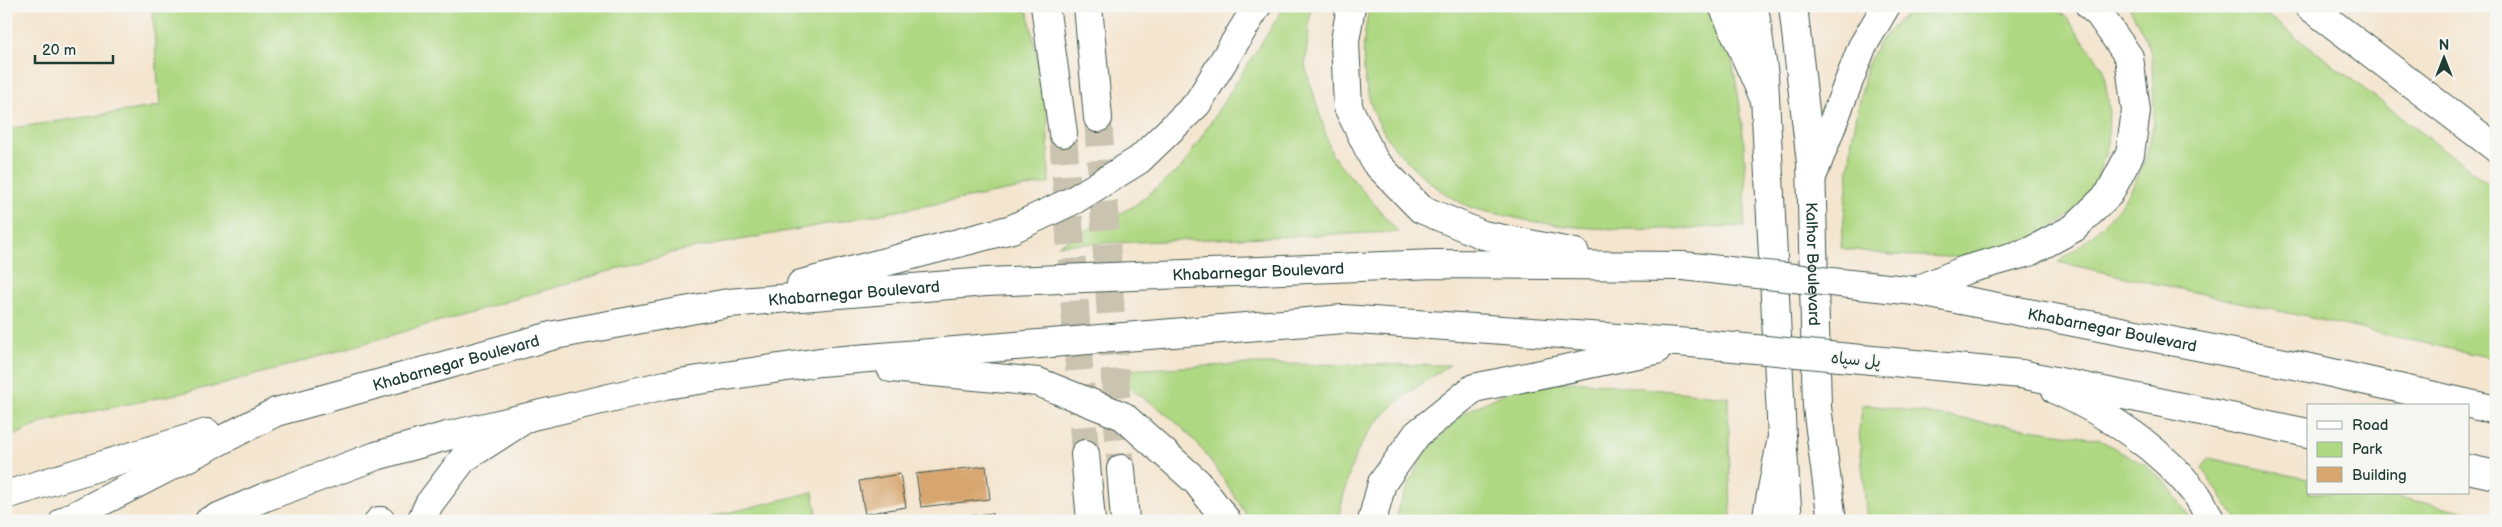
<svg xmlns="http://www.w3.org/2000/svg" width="2502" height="527" viewBox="0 0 2502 527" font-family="'Balsamiq Sans','Playpen Sans Arabic',sans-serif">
  <rect width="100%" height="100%" fill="#f6f6f2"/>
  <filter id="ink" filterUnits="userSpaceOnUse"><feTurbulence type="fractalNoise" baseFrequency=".02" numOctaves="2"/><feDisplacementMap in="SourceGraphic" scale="10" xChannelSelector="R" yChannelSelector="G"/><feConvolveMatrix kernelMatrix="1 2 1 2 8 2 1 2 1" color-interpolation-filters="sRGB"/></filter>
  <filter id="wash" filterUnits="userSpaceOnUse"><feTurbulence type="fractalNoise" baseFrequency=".0096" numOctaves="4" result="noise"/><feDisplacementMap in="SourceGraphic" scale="20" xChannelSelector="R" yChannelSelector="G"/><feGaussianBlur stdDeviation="1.12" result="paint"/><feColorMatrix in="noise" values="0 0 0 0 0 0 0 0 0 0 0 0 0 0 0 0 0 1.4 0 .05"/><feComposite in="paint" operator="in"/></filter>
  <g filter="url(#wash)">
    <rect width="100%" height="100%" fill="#f4e5cf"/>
    <!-- green -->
    <g fill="#afd882" stroke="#678a5b">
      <path d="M 152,6 L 1012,6 L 1028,12 L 1047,104 L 1049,183 L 675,252 L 225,384 L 47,421 L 6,439 L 6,129 L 160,106 Z"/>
      <path d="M 1285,6 L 1311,6 L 1305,66 L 1332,155 L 1398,232 L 1058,245 L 1134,206 L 1182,167 Z"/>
      <path d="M 1370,6 L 1717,6 C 1740,77 1749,152 1744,226 C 1665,229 1581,235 1503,215 C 1493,213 1480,211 1470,207 C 1442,195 1416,172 1396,149 C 1362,109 1357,56 1370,6 Z"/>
      <path d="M 1921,6 L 2052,6 L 2067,18 L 2103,68 L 2109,106 L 2108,144 L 2096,183 L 2078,209 L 2049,230 L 1994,254 L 1950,257 L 1890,255 L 1841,248 L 1852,139 L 1867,66 L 1877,45 L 1898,21 Z"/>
      <path d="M 2129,6 L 2255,6 L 2496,189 L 2496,359 L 2058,262 C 2123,217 2160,166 2153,85 C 2152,74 2153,61 2150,51 C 2146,36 2136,21 2129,6 Z"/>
      <path d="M 1251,364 L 1450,365 C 1414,387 1372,416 1355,457 C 1347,477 1343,500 1338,521 L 1250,521 C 1227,484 1204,445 1170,417 C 1154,404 1136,393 1119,381 L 1120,370 Z"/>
      <path d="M 1574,381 L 1728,397 L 1731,521 L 1397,521 L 1398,508 L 1423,455 L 1463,413 L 1516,388 Z"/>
      <path d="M 1863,404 L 2098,439 L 2145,465 L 2167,484 L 2192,521 L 1867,521 L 1859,430 Z"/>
      <path d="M 2209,458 L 2308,479 L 2308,493 L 2378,493 L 2496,518 L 2496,521 L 2238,521 L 2202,469 Z"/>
      <path d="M 813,492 L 817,513 L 776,521 L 695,521 Z"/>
    </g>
    <g id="blocks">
      <!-- building -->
      <g fill="#d7a56d">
        <path d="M 986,466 L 990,499 L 921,507 L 916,474 Z"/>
        <path d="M 900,474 L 906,507 L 865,514 L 859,481 Z"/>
        <path d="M 992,513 L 993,521 L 954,521 L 954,518 Z"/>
      </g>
    </g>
  </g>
  <g filter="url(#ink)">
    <use href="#blocks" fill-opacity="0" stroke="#3f564b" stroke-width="1"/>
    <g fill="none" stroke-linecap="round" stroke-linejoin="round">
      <!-- secondary-tunnel -->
      <g stroke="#c9c3b0" stroke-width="28" stroke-dasharray="28 14" stroke-linecap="butt">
        <path d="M 1098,118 L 1121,469"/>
        <path d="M 1063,133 L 1085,454"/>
      </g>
      <!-- secondary casing -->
      <g stroke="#3f564b" stroke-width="30">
        <g id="secondary">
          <path d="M 1045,6 L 1063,133"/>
          <path d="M 1088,6 L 1098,118"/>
          <path d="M 1085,454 L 1091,521"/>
          <path d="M 1121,469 L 1125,521"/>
          <path d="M 379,521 L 381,521"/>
          <path d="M 421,521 L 429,504 L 463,459 L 525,419"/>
        </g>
      </g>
      <!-- primary casing -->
      <g stroke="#3f564b" stroke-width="30">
        <g id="primary">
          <path d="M 1754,6 L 1764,76 L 1782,437 L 1788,521"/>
          <path id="s1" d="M 1793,6 L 1811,163 L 1817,407 L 1832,521"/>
        </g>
      </g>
      <!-- highway casing -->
      <g stroke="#3f564b" stroke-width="30">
        <g id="highway">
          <path d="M 1351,6 L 1345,41 L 1348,107 L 1375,162 L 1421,209 L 1483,235 L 1575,253"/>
          <path d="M 1723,6 L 1764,98"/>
          <path d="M 2309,6 L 2496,148"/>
          <path d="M 1812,177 L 1862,47 L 1886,6"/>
          <path d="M 801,284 L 1012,229 L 1074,200 L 1139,160 L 1197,104 L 1257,6"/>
          <path id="s2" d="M 1915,291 L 2310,368 L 2496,410"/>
          <path d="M 1915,291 L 1965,270 L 2029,252 L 2074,228 L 2109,194 L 2130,154 L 2136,111 L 2129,57 L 2099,14 L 2090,6"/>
          <path d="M 891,368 L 1038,382 L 1123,416 L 1197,482 L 1227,521"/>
          <path d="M 2021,374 L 2308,433"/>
          <path d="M 2056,390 C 2108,414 2161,449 2196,494 C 2202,501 2206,512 2211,521"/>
          <path d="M 2468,469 L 2496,475"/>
          <path d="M 6,495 L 207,433"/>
          <path d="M 1831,517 L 1832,521"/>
          <path id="s3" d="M 64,521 L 276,412 L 555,335 L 728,303 L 986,282 L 1435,264 L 1683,266"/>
          <path d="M 209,521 L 265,497 L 376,456 L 447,436 L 665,385 L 820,362 L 1343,319 L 1691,343"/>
          <path d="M 1372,521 L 1382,483 L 1417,434 L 1474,388 L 1656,350"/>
          <path d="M 1766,521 L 1782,437"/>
        </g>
      </g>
      <!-- secondary -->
      <use href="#secondary" stroke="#fff" stroke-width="28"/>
      <!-- primary -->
      <use href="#primary" stroke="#fff" stroke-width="28"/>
      <!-- highway -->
      <use href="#highway" stroke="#fff" stroke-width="28"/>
      <!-- highway-bridge casing -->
      <g stroke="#3f564b" stroke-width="30" stroke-linecap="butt">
        <g id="highway-bridge">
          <path d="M 1683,266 L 1915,291"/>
          <path d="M 1691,343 L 2021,374"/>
        </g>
      </g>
      <!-- highway-bridge -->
      <use href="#highway-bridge" stroke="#fff" stroke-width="28"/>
    </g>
  </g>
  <g text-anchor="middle" stroke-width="4" stroke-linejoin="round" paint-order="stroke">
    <!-- street labels -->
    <g font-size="16" fill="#1f3d34" stroke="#f6f6f2">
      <text dy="6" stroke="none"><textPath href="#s1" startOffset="259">Kalhor Boulevard</textPath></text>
      <text dy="6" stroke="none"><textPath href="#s3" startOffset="1235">Khabarnegar Boulevard</textPath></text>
      <text dy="6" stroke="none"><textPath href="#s3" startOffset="830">Khabarnegar Boulevard</textPath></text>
      <text dy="6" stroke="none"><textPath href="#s2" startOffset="201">Khabarnegar Boulevard</textPath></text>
      <text transform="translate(1856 359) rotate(5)" y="6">پل سپاه</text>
      <text dy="6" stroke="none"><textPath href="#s3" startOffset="425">Khabarnegar Boulevard</textPath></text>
    </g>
  </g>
  <!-- margin -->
  <rect width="2502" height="527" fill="none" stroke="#f6f6f2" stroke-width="25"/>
  <!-- legend -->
  <rect x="2307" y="404" width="162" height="90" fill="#f6f6f2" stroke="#a0aca6"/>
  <rect x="2317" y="421" width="25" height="8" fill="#ffffff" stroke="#a0aca6"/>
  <text x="2352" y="430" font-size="15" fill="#1f3d34">Road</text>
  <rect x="2317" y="442" width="25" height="15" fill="#afd882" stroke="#a0aca6"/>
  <text x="2352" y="454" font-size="15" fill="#1f3d34">Park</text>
  <rect x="2317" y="467" width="25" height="15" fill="#d7a56d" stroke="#a0aca6"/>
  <text x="2352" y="480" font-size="15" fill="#1f3d34">Building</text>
  <!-- north arrow -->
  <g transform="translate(2444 58)" stroke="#f6f6f2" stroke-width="4" paint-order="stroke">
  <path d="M0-4L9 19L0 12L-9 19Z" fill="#1f3d34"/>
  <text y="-8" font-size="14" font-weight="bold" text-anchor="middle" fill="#1f3d34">N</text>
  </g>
  <!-- scale -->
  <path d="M35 55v8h78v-8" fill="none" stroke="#1f3d34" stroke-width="2.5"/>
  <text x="42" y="55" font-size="15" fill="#1f3d34" stroke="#f6f6f2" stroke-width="4" paint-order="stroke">20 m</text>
</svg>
